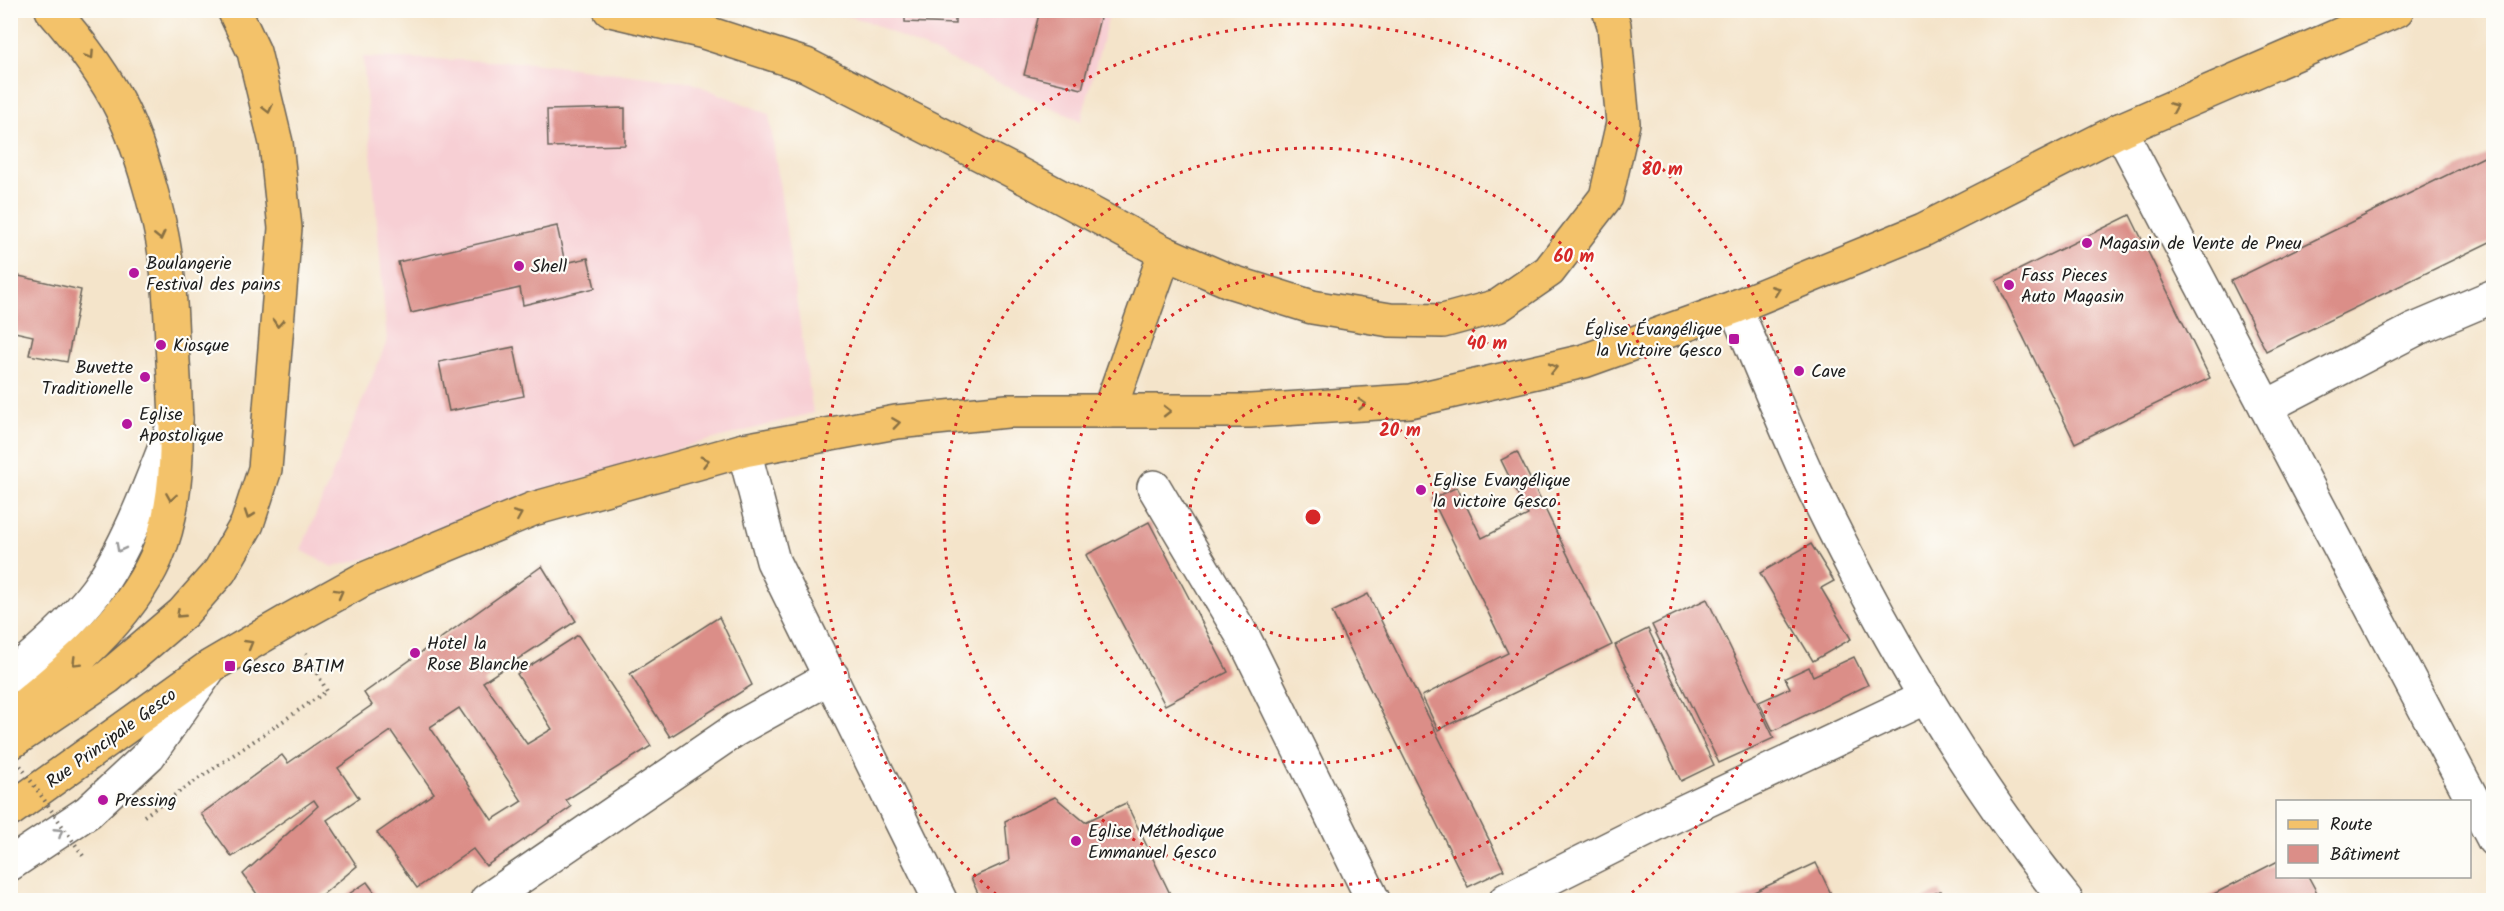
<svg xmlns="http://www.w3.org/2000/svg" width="2504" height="911" viewBox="0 0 2504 911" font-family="Kalam,sans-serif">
  <rect width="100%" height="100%" fill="#fdfcf7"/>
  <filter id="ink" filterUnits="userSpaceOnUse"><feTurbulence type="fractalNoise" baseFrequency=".0167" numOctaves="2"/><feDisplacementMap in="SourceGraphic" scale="12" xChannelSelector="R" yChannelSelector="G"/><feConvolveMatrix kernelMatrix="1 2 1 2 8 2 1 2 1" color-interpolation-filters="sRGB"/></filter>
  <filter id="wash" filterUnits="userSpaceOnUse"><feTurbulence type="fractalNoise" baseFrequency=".008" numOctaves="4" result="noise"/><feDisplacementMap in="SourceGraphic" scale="24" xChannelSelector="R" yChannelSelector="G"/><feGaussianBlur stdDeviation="1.35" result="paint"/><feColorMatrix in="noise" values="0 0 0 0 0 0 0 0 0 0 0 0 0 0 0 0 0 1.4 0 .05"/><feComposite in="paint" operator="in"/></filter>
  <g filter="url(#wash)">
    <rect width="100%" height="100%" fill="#f4e4ca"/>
    <!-- built -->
    <g fill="#f7cfd4">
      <path d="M 828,11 L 1110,11 L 1081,121 L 867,21 Z"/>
      <path d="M 363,57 L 522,62 L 690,82 L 769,114 L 813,413 L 691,445 L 527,497 L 377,556 L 332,567 L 301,550 L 387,341 Z"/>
    </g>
    <g id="blocks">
      <!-- building -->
      <g fill="#db8e88" fill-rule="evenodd">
        <path d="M 905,10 L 955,10 L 955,24 L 905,22 Z"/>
        <path d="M 1040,10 L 1102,10 L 1082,89 L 1024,75 Z"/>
        <path d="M 625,108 L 625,145 L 548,147 L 547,110 Z"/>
        <path d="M 2494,152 L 2494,240 L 2266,351 L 2231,281 Z"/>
        <path d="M 2130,215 L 2210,378 L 2075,443 L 1996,281 Z"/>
        <path d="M 557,226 L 565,263 L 588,258 L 595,288 L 523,305 L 520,288 L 411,313 L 398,262 Z"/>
        <path d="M 10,274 L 81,290 L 67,362 L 29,355 L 33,336 L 10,331 Z"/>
        <path d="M 514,347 L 524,396 L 449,411 L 439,362 Z"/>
        <path d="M 1517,452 L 1612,645 L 1438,730 L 1422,696 L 1508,653 L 1432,499 L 1457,487 L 1482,538 L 1528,515 L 1501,460 Z"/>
        <path d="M 1149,522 L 1228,672 L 1165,705 L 1086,555 Z"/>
        <path d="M 1811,544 L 1834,581 L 1821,588 L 1851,639 L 1813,661 L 1760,573 Z"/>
        <path d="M 542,566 L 576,621 L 483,682 L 527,744 L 552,729 L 517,674 L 578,635 L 651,746 L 566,800 L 571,807 L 486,866 L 473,849 L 417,888 L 377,833 L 434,793 L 391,731 L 338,768 L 359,798 L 327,820 L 357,866 L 316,900 L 261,900 L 243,874 L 318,806 L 314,800 L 232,857 L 201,814 L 282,755 L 288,763 L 372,705 L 364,693 ZM 459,708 L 522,801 L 492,820 L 430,727 Z"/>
        <path d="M 1368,594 L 1504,870 L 1468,887 L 1332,612 Z"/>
        <path d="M 1707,599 L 1774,738 L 1719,763 L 1652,625 Z"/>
        <path d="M 719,617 L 752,685 L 670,737 L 630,674 Z"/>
        <path d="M 1648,629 L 1714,765 L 1681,781 L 1615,645 Z"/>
        <path d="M 1854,657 L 1868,685 L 1773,731 L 1759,702 L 1790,688 L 1785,678 L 1809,667 L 1813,676 Z"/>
        <path d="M 1055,797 L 1085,822 L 1126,803 L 1173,900 L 981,900 L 971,878 L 1009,861 L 1005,821 Z"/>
        <path d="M 2278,861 L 2278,876 L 2308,876 L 2321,900 L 2202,900 Z"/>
        <path d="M 1816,863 L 1834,900 L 1737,900 Z"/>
        <path d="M 367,882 L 380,900 L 340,900 Z"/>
        <path d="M 1940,891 L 1944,900 L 1921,900 Z"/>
      </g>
    </g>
  </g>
  <g filter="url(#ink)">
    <use href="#blocks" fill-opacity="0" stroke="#686259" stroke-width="1.5"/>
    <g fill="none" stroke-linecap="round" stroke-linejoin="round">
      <!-- minor casing -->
      <g stroke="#686259" stroke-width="36">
        <g id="minor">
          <path d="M 2120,130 L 2494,840"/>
          <path d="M 1735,307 C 1762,369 1787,433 1816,494 C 1885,635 1967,778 2066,900"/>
          <path d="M 2266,407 L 2414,330 L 2494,296"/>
          <path d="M 744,450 L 773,561 L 940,900"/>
          <path d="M 1154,487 L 1245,640 L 1373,900"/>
          <path d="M 10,676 C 41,650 72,623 96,591 C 129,546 155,472 176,419"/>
          <path d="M 10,864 L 88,812 L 149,755 L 208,670"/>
          <path d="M 487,900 L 735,730 L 832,676"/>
          <path d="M 1506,900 L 1676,815 L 1926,697"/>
        </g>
      </g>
      <!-- major casing -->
      <g stroke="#686259" stroke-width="36">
        <g id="major">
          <path d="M 610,10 L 704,32 L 806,65 L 1011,170 L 1165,253 L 1229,281 L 1312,307 L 1390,320 L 1443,321 L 1498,306 L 1549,271 L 1606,197 L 1623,123 L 1614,25 L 1609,10"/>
          <path d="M 1109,411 L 1165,253"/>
          <path d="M 10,717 C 64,673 127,623 156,558 C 182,498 177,425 173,361 C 171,329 171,295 166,262 C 161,220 141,149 122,110 C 104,73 79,41 52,10"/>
          <path d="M 10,743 L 108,677 L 183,613 L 220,571 L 247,524 L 265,469 L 285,228 L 276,143 L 254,52 L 234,10"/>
          <path d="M 10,810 L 211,666 L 288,621 L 362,580 L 533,509 L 744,450 L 896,422 L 1007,411 L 1250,411 L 1410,401 L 1584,361 L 1735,307 L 1923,230 L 2120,130"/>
        </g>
      </g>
      <!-- highway casing -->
      <g stroke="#686259" stroke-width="36">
        <path id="highway" d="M 2120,130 L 2397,10"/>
      </g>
      <!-- path -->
      <path stroke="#686259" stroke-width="4" stroke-dasharray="1.5 4.5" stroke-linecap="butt" d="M 144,816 L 327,691 L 306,653"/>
      <!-- minor -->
      <use href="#minor" stroke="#fff" stroke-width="33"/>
      <!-- major -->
      <use href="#major" stroke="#f3c26a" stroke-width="33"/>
      <!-- highway -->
      <use href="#highway" stroke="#f3c26a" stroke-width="33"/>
      <!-- path-bridge -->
      <path stroke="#686259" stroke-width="4" stroke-dasharray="1.5 4.5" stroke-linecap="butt" d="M 10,751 L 84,857"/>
    </g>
    <!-- one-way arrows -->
    <defs><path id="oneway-chevron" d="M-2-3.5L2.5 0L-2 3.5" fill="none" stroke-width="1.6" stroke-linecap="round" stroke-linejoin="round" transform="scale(1.5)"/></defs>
    <g stroke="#886f43">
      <use href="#oneway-chevron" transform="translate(90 55) rotate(57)"/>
      <use href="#oneway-chevron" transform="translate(2174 107) rotate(-23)"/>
      <use href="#oneway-chevron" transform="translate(268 109) rotate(76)"/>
      <use href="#oneway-chevron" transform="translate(160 236) rotate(77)"/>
      <use href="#oneway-chevron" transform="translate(1776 290) rotate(-22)"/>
      <use href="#oneway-chevron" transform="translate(278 323) rotate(94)"/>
      <use href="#oneway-chevron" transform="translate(1553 368) rotate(-13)"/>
      <use href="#oneway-chevron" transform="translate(1362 404) rotate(-4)"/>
      <use href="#oneway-chevron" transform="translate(1167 411)"/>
      <use href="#oneway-chevron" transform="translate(896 423) rotate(-8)"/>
      <use href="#oneway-chevron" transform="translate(705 461) rotate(-15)"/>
      <use href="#oneway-chevron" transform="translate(171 497) rotate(99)"/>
      <use href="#oneway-chevron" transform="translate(249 515) rotate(109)"/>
      <use href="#oneway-chevron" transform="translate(518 515) rotate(-23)"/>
      <use href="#oneway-chevron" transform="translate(339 593) rotate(-29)"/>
      <use href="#oneway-chevron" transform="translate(180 614) rotate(137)"/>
      <use href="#oneway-chevron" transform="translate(249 644) rotate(-30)"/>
      <use href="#oneway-chevron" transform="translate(76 662) rotate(135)"/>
    </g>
    <g stroke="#999">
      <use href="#oneway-chevron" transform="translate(120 548) rotate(118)"/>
      <use href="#oneway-chevron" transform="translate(59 832) rotate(-33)"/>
    </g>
  </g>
  <!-- distance rings -->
  <g fill="none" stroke="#d62828" stroke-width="3" stroke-dasharray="3 6">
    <circle cx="1313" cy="517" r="123"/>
    <circle cx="1313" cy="517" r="246"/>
    <circle cx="1313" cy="517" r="369"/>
    <path d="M1003 900A493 493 0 1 1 1623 900"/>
  </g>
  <!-- markers -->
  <g fill="#b5179e" stroke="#fdfcf7" stroke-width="2">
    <circle cx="2087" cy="243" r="6"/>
    <circle cx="519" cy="266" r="6"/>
    <circle cx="134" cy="273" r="6"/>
    <circle cx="2009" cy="285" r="6"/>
    <rect x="1728" y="333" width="12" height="12" rx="3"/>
    <circle cx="161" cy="345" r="6"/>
    <circle cx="1799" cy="371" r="6"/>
    <circle cx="145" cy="377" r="6"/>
    <circle cx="127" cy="424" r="6"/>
    <circle cx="1421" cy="490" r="6"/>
    <circle cx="415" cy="653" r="6"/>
    <rect x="224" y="660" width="12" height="12" rx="3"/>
    <circle cx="103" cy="800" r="6"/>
    <circle cx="1076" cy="841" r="6"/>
  </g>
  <g text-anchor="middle" stroke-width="4.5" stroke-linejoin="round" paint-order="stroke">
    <!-- poi labels -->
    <g font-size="18" fill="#1c1c1c" stroke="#fdfcf7" text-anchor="start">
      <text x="2099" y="249">Magasin de Vente de Pneu</text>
      <text x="146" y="269">Boulangerie<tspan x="146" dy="21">Festival des pains</tspan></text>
      <text x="531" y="272">Shell</text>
      <text x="2021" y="281">Fass Pieces<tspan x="2021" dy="21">Auto Magasin</tspan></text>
      <text x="1722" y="335" text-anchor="end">Église Évangélique<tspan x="1722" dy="21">la Victoire Gesco</tspan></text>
      <text x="173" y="351">Kiosque</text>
      <text x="133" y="373" text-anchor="end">Buvette<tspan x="133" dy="21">Traditionelle</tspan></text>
      <text x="1811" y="377">Cave</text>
      <text x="139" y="420">Eglise<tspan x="139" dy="21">Apostolique</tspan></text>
      <text x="1433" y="486">Eglise Evangélique<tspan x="1433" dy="21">la victoire Gesco</tspan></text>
      <text x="427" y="649">Hotel la<tspan x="427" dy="21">Rose Blanche</tspan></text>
      <text x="242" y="672">Gesco BATIM</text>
      <text x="115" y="806">Pressing</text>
      <text x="1088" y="837">Eglise Méthodique<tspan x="1088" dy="21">Emmanuel Gesco</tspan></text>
    </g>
    <!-- street labels -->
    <g font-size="18" fill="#1c1c1c" stroke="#fdfcf7">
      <text transform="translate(111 738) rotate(-36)" y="6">Rue Principale Gesco</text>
    </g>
  </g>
  <circle cx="1313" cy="517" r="9" fill="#d62828" stroke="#fdfcf7" stroke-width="3"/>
  <g font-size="18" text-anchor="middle" font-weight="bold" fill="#d62828" stroke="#fdfcf7" stroke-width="4.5" stroke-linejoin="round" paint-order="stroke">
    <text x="1662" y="175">80 m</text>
    <text x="1574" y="262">60 m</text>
    <text x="1487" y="349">40 m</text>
    <text x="1400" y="436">20 m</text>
  </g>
  <!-- margin -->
  <rect width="2504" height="911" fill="none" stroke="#fdfcf7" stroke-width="36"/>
  <!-- legend -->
  <rect x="2276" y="800" width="195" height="78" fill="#fdfcf7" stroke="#a3a29f" stroke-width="1.5"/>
  <rect x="2288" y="820" width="30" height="9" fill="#f3c26a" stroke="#a3a29f" stroke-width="1.5"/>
  <text x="2330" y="830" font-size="18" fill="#1c1c1c">Route</text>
  <rect x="2288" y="845" width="30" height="18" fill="#db8e88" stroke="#a3a29f" stroke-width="1.5"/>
  <text x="2330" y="860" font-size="18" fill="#1c1c1c">Bâtiment</text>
</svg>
